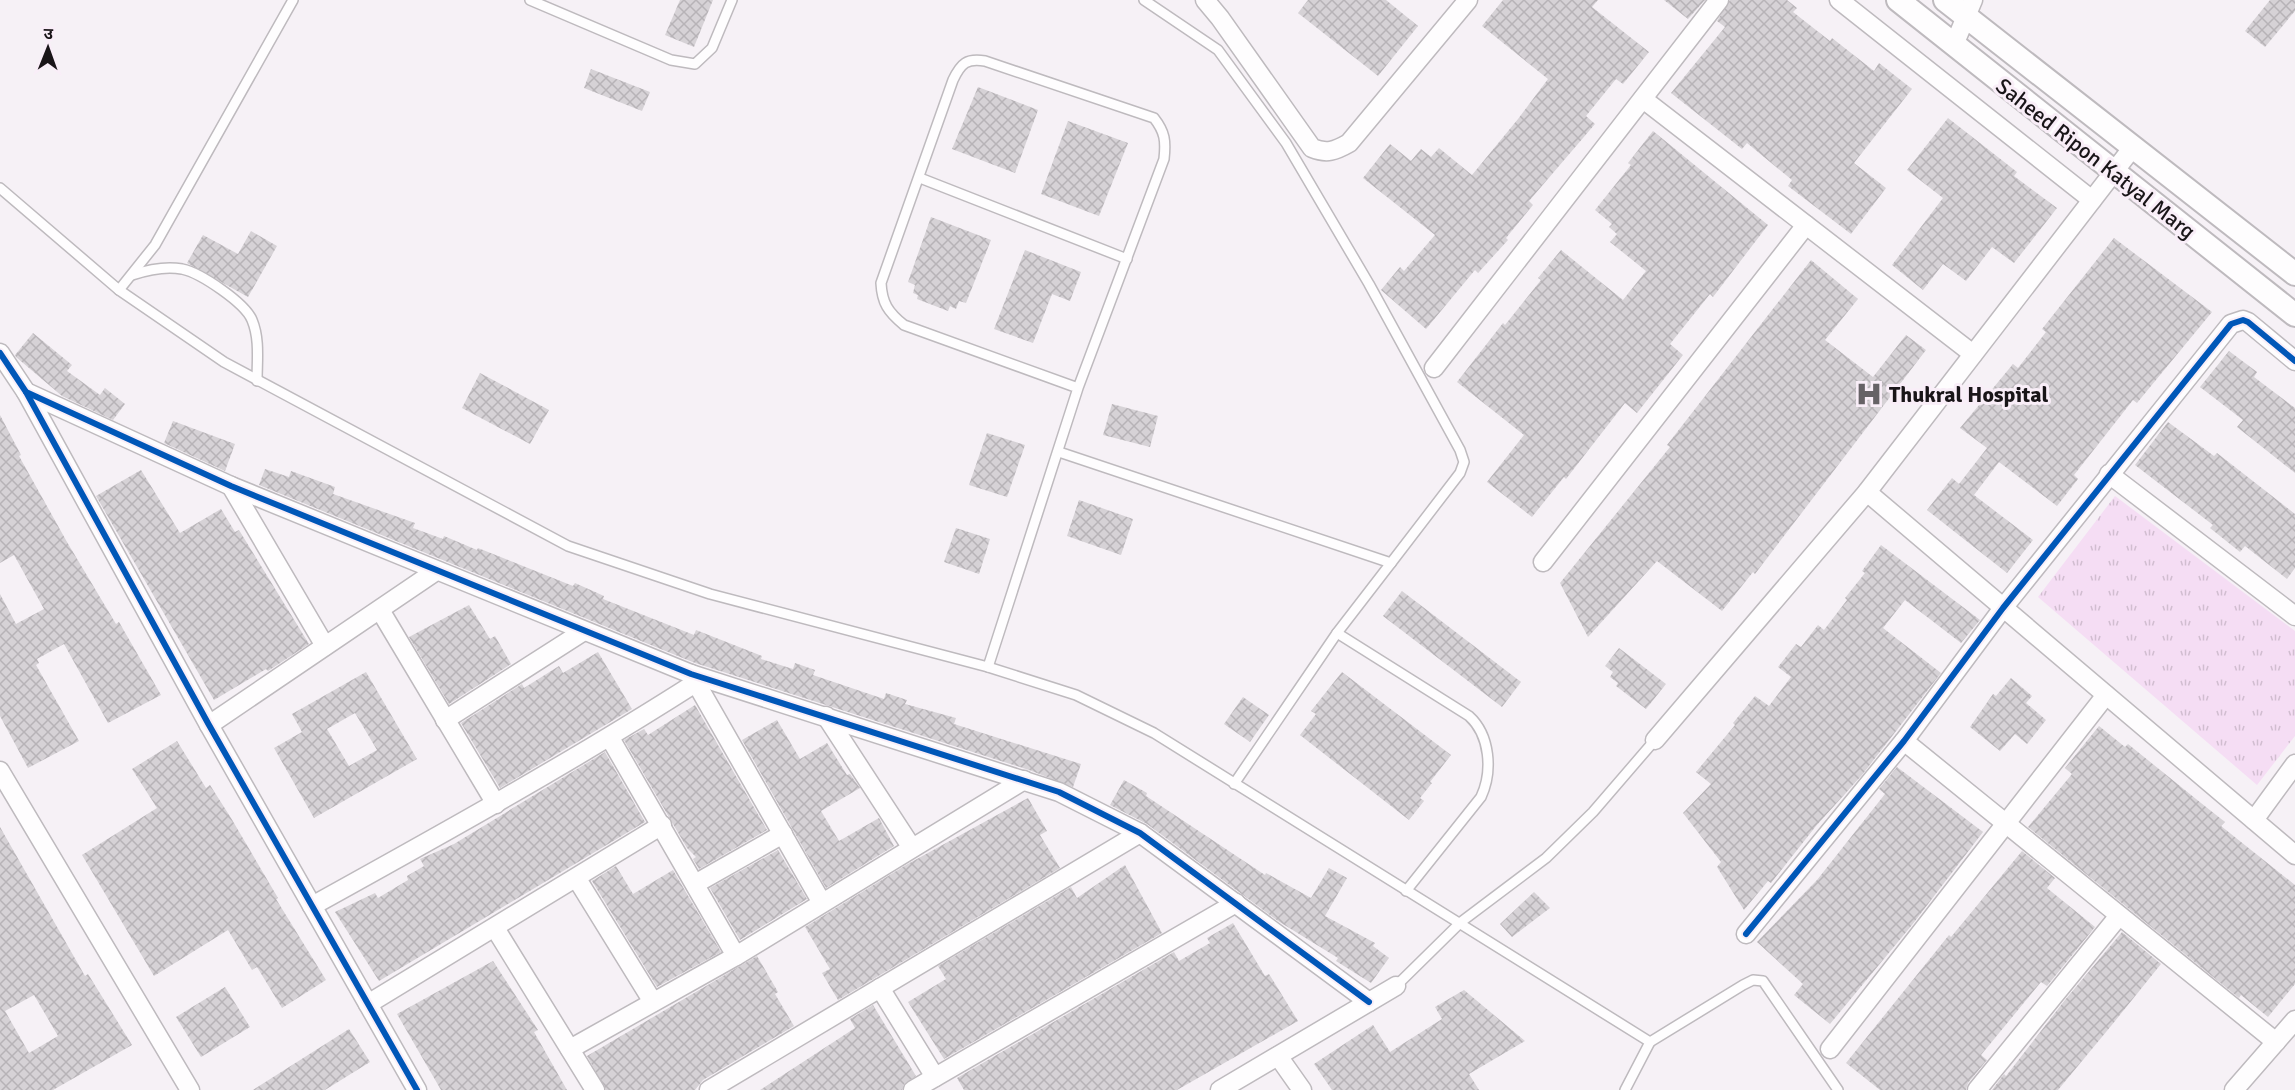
<svg xmlns="http://www.w3.org/2000/svg" width="2295" height="1090" viewBox="0 0 2295 1090" font-family="Signika,'Noto Sans Devanagari',sans-serif">
  <defs>
    <pattern id="park-tufts" width="24" height="20" patternUnits="userSpaceOnUse" patternTransform="scale(1.5)"><rect width="24" height="20" fill="#f5ddf4"/><path d="M3 7l-1-3M5 7V3M7 7l1-3M15 17l-1-3M17 17v-4M19 17l1-3" fill="none" stroke="#d1bdd0"/></pattern>
    <pattern id="building-cross-hatch" width="8" height="8" patternUnits="userSpaceOnUse" patternTransform="scale(1.5)"><rect width="8" height="8" fill="#d6d2d6"/><path d="M0 0l8 8M0 8l8-8" fill="none" stroke="#b7b3b7"/></pattern>
  </defs>
  <rect width="100%" height="100%" fill="#f6f1f6"/>
  <!-- park -->
  <path fill="url(#park-tufts)" d="M 2115,496 L 2295,631 L 2295,736 L 2257,785 L 2038,597 Z"/>
  <!-- building -->
  <g fill="url(#building-cross-hatch)" fill-rule="evenodd">
    <path d="M 680,0 L 713,0 L 694,47 L 665,35 Z"/>
    <path d="M 1308,0 L 1386,0 L 1418,26 L 1378,76 L 1298,13 Z"/>
    <path d="M 1503,0 L 1598,0 L 1592,7 L 1649,52 L 1623,84 L 1616,79 L 1586,116 L 1595,124 L 1529,201 L 1533,205 L 1506,238 L 1508,240 L 1478,273 L 1475,270 L 1426,329 L 1381,290 L 1400,267 L 1404,271 L 1435,235 L 1363,178 L 1390,144 L 1411,161 L 1421,149 L 1431,157 L 1439,148 L 1472,175 L 1518,119 L 1548,79 L 1482,26 Z"/>
    <path d="M 1664,0 L 1705,0 L 1688,19 Z"/>
    <path d="M 1730,0 L 1787,0 L 1797,8 L 1793,12 L 1830,41 L 1832,38 L 1874,71 L 1879,63 L 1912,89 L 1854,163 L 1886,188 L 1851,234 L 1788,186 L 1792,180 L 1747,143 L 1742,149 L 1671,93 L 1725,27 L 1717,21 Z"/>
    <path d="M 2270,0 L 2295,0 L 2295,11 L 2265,47 L 2245,31 Z"/>
    <path d="M 591,69 L 650,92 L 642,111 L 584,88 Z"/>
    <path d="M 978,87 L 1038,110 L 1015,173 L 952,149 Z"/>
    <path d="M 1948,118 L 2017,172 L 2014,176 L 2057,208 L 2014,263 L 1992,247 L 1966,281 L 1943,264 L 1923,290 L 1892,265 L 1943,198 L 1907,170 Z"/>
    <path d="M 1068,121 L 1128,143 L 1099,216 L 1041,194 Z"/>
    <path d="M 1653,131 L 1768,225 L 1713,297 L 1710,294 L 1670,344 L 1683,355 L 1637,413 L 1625,403 L 1566,479 L 1564,477 L 1532,517 L 1487,482 L 1524,435 L 1457,382 L 1503,323 L 1505,325 L 1541,280 L 1538,278 L 1561,250 L 1623,300 L 1646,271 L 1610,242 L 1617,234 L 1609,227 L 1612,224 L 1595,210 L 1631,165 L 1628,163 Z"/>
    <path d="M 931,217 L 991,240 L 966,303 L 959,301 L 956,309 L 950,306 L 948,311 L 917,299 L 918,295 L 913,293 L 915,285 L 908,282 Z"/>
    <path d="M 251,231 L 277,246 L 248,297 L 187,263 L 203,235 L 238,254 Z"/>
    <path d="M 2114,238 L 2212,312 L 2137,403 L 2133,400 L 2074,475 L 2078,479 L 2057,506 L 1999,462 L 1974,495 L 2033,540 L 2007,573 L 1927,510 L 1952,478 L 1959,484 L 1987,448 L 1960,428 L 2013,364 L 2018,368 L 2046,332 L 2042,329 Z"/>
    <path d="M 1025,250 L 1081,272 L 1070,301 L 1052,294 L 1033,343 L 994,329 Z"/>
    <path d="M 1811,260 L 1858,299 L 1825,340 L 1873,377 L 1906,335 L 1926,350 L 1755,574 L 1753,572 L 1722,611 L 1657,561 L 1588,637 L 1560,583 L 1670,447 L 1667,445 Z"/>
    <path d="M 33,333 L 72,365 L 67,371 L 100,395 L 105,388 L 125,404 L 113,420 L 62,396 L 16,357 L 15,355 Z"/>
    <path d="M 2229,351 L 2257,372 L 2254,377 L 2295,408 L 2295,473 L 2237,427 L 2243,420 L 2200,387 Z"/>
    <path d="M 480,373 L 549,410 L 530,444 L 462,408 Z"/>
    <path d="M 1112,404 L 1158,416 L 1150,447 L 1103,435 Z"/>
    <path d="M 0,415 L 21,455 L 19,456 L 67,542 L 116,624 L 119,622 L 161,695 L 108,723 L 64,644 L 37,659 L 39,663 L 36,665 L 79,741 L 28,768 L 0,716 L 0,594 L 16,624 L 44,609 L 14,555 L 0,563 Z"/>
    <path d="M 173,421 L 235,444 L 225,471 L 164,443 Z"/>
    <path d="M 2168,422 L 2214,456 L 2217,453 L 2295,514 L 2295,568 L 2287,579 L 2245,546 L 2240,552 L 2210,528 L 2213,525 L 2135,465 Z"/>
    <path d="M 987,433 L 1025,445 L 1007,497 L 969,485 Z"/>
    <path d="M 265,469 L 289,477 L 291,471 L 335,487 L 333,494 L 415,523 L 413,528 L 443,539 L 444,536 L 477,550 L 478,548 L 573,586 L 575,583 L 604,596 L 603,599 L 694,635 L 696,630 L 762,656 L 761,659 L 793,669 L 795,663 L 815,670 L 813,675 L 884,699 L 886,693 L 907,700 L 905,704 L 956,718 L 954,724 L 1081,764 L 1073,787 L 1029,770 L 695,663 L 259,485 Z"/>
    <path d="M 141,470 L 180,533 L 221,509 L 235,532 L 239,530 L 309,644 L 268,671 L 266,669 L 214,700 L 96,496 Z"/>
    <path d="M 1079,500 L 1133,519 L 1121,555 L 1067,536 Z"/>
    <path d="M 956,528 L 990,539 L 979,574 L 944,562 Z"/>
    <path d="M 1881,545 L 1980,620 L 1961,643 L 1905,600 L 1883,628 L 1941,673 L 1862,775 L 1816,826 L 1771,883 L 1768,881 L 1744,910 L 1717,867 L 1721,862 L 1683,813 L 1711,784 L 1696,772 L 1735,725 L 1733,723 L 1755,696 L 1769,706 L 1791,677 L 1778,667 L 1796,644 L 1801,647 L 1818,625 L 1824,630 L 1847,600 L 1845,598 L 1865,573 L 1862,571 Z"/>
    <path d="M 1402,591 L 1521,682 L 1502,707 L 1383,616 Z"/>
    <path d="M 469,605 L 490,639 L 495,636 L 511,664 L 449,704 L 409,637 Z"/>
    <path d="M 1619,648 L 1666,684 L 1646,709 L 1616,686 L 1618,683 L 1610,677 L 1613,672 L 1605,666 Z"/>
    <path d="M 598,652 L 632,709 L 500,788 L 461,723 L 522,684 L 524,688 L 559,666 L 563,673 Z"/>
    <path d="M 366,672 L 417,759 L 314,818 L 274,748 L 302,732 L 292,714 ZM 355,713 L 377,750 L 349,766 L 327,729 Z"/>
    <path d="M 1342,672 L 1451,755 L 1430,782 L 1432,783 L 1420,798 L 1424,801 L 1409,820 L 1300,735 L 1316,714 L 1311,711 Z"/>
    <path d="M 2011,678 L 2032,696 L 2026,703 L 2046,720 L 2027,744 L 2015,734 L 2000,751 L 1970,727 L 1993,694 L 1996,696 Z"/>
    <path d="M 1243,697 L 1269,715 L 1250,742 L 1224,724 Z"/>
    <path d="M 695,705 L 767,830 L 699,869 L 693,859 L 696,857 L 687,848 L 624,740 L 644,729 L 648,735 Z"/>
    <path d="M 777,720 L 800,759 L 827,743 L 847,775 L 850,774 L 860,788 L 821,811 L 839,841 L 879,818 L 894,846 L 826,888 L 742,740 Z"/>
    <path d="M 2099,726 L 2125,747 L 2128,744 L 2201,803 L 2225,822 L 2221,826 L 2295,885 L 2295,984 L 2268,1017 L 2241,995 L 2239,998 L 2028,827 L 2072,774 L 2065,768 Z"/>
    <path d="M 177,741 L 206,788 L 210,785 L 231,818 L 278,898 L 276,899 L 326,980 L 282,1008 L 257,967 L 252,970 L 228,930 L 154,976 L 82,855 L 157,808 L 132,769 Z"/>
    <path d="M 605,752 L 645,822 L 379,981 L 335,912 L 375,893 L 378,898 L 408,880 L 407,876 L 424,866 L 420,859 L 454,844 Z"/>
    <path d="M 1897,767 L 1983,832 L 1912,925 L 1830,1024 L 1794,995 L 1803,984 L 1757,942 L 1817,880 L 1885,794 L 1879,789 Z"/>
    <path d="M 1124,780 L 1147,793 L 1146,796 L 1265,875 L 1266,873 L 1311,898 L 1329,868 L 1347,878 L 1325,916 L 1375,943 L 1373,946 L 1389,958 L 1371,983 L 1336,961 L 1338,958 L 1278,921 L 1147,824 L 1110,805 Z"/>
    <path d="M 1028,798 L 1047,831 L 1040,835 L 1060,868 L 838,1000 L 822,973 L 830,969 L 805,927 L 906,865 Z"/>
    <path d="M 0,827 L 85,976 L 88,974 L 132,1045 L 53,1090 L 0,1090 ZM 34,995 L 58,1036 L 29,1053 L 5,1011 Z"/>
    <path d="M 778,850 L 807,899 L 740,940 L 710,888 Z"/>
    <path d="M 2022,851 L 2055,878 L 2047,888 L 2095,927 L 2047,986 L 2041,982 L 1981,1055 L 1987,1060 L 1968,1083 L 1966,1090 L 1880,1090 L 1846,1063 L 1949,935 L 1951,937 Z"/>
    <path d="M 1125,865 L 1162,933 L 944,1059 L 908,1002 L 946,979 L 938,966 L 1071,887 L 1077,898 Z"/>
    <path d="M 616,866 L 633,894 L 673,870 L 721,952 L 657,987 L 592,881 Z"/>
    <path d="M 1534,892 L 1550,908 L 1512,937 L 1500,924 Z"/>
    <path d="M 1233,923 L 1265,976 L 1269,974 L 1298,1021 L 1177,1090 L 964,1090 L 957,1078 L 1174,952 L 1179,961 L 1210,943 L 1207,938 Z"/>
    <path d="M 2122,932 L 2161,964 L 2111,1026 L 2058,1090 L 1992,1090 L 2004,1074 L 2006,1076 L 2065,1000 Z"/>
    <path d="M 757,956 L 778,992 L 775,994 L 794,1026 L 703,1080 L 695,1090 L 606,1090 L 587,1056 Z"/>
    <path d="M 493,961 L 538,1030 L 534,1032 L 567,1090 L 441,1090 L 397,1014 Z"/>
    <path d="M 225,987 L 250,1027 L 201,1057 L 176,1017 Z"/>
    <path d="M 1464,990 L 1525,1041 L 1469,1074 L 1479,1090 L 1332,1090 L 1314,1064 L 1373,1025 L 1390,1052 L 1442,1019 L 1435,1007 Z"/>
    <path d="M 873,1005 L 916,1076 L 904,1084 L 902,1090 L 760,1090 L 855,1028 L 850,1019 Z"/>
    <path d="M 349,1029 L 370,1062 L 325,1090 L 253,1090 Z"/>
  </g>
  <g fill="none" stroke-linecap="round" stroke-linejoin="round">
    <!-- service casing -->
    <g stroke="#bebabe" stroke-width="12">
      <g id="service">
        <path d="M 530,0 L 671,60 L 695,64 L 712,48 L 732,0"/>
        <path d="M 1144,0 L 1218,50 L 1286,143 L 1369,284 L 1460,450 L 1464,462 L 1460,473 L 1391,563"/>
        <path d="M 920,178 L 1127,259"/>
        <path d="M 0,188 L 119,290 L 224,362 L 568,546 L 710,594 L 988,667 L 1076,695 L 1154,733 L 1650,1042 L 1743,985 L 1753,980 L 1763,981 L 1838,1090"/>
        <path d="M 132,275 C 147,270 166,266 182,269 C 201,273 245,303 252,320 C 260,339 257,361 257,381"/>
        <path d="M 119,290 L 155,245 L 293,0"/>
        <path d="M 1059,452 L 1391,563 L 1337,633 L 1234,784"/>
        <path d="M 1337,633 L 1469,716 C 1490,735 1493,771 1481,797 L 1406,891"/>
        <path d="M 988,667 L 1078,388 L 1164,159 C 1166,141 1165,132 1154,118 L 985,61 C 967,58 961,63 953,80 L 881,283 C 882,303 888,312 904,325 L 1078,388"/>
        <path d="M 1396,986 L 1461,922 L 1546,858 L 1593,812 L 1655,740"/>
        <path d="M 1625,1090 L 1650,1042"/>
      </g>
    </g>
    <!-- minor casing -->
    <g stroke="#bebabe" stroke-width="21">
      <g id="minor">
        <path d="M 1205,0 L 1220,18 L 1312,148 C 1327,154 1335,151 1349,143 L 1468,0"/>
        <path d="M 1839,0 L 2092,200"/>
        <path d="M 1954,45 L 1973,0"/>
        <path d="M 1643,99 L 1973,354"/>
        <path d="M 0,353 L 26,392 L 231,486 L 691,674 L 1059,792 L 1140,833 L 1369,1002"/>
        <path d="M 1434,368 L 1719,0"/>
        <path d="M 26,392 L 209,725 L 417,1090"/>
        <path d="M 2109,474 L 2295,616"/>
        <path d="M 231,486 L 325,646"/>
        <path d="M 1867,492 L 2295,855"/>
        <path d="M 1543,562 L 1806,225"/>
        <path d="M 380,610 L 496,804"/>
        <path d="M 691,674 L 822,903"/>
        <path d="M 826,716 L 912,848"/>
        <path d="M 445,720 L 584,631"/>
        <path d="M 209,725 L 436,571"/>
        <path d="M 610,738 L 736,956"/>
        <path d="M 1655,740 L 1867,492 L 2133,147"/>
        <path d="M 1904,741 L 2276,1042"/>
        <path d="M 0,771 L 190,1090"/>
        <path d="M 2254,820 L 2295,764"/>
        <path d="M 577,879 L 653,1002"/>
        <path d="M 695,884 L 783,834"/>
        <path d="M 312,906 C 442,834 572,762 697,682"/>
        <path d="M 495,928 L 595,1090"/>
        <path d="M 1746,934 L 1904,741 L 2003,608 L 2231,324 L 2243,320 L 2248,322 L 2295,361"/>
        <path d="M 880,988 L 935,1077"/>
        <path d="M 368,1004 L 662,825"/>
        <path d="M 570,1049 L 736,956 L 1024,780"/>
        <path d="M 1830,1049 L 2106,695"/>
        <path d="M 1278,1056 L 1302,1090"/>
        <path d="M 709,1090 L 1140,833"/>
        <path d="M 913,1090 L 1236,903"/>
        <path d="M 1220,1090 L 1396,986"/>
        <path d="M 1977,1090 L 2118,917"/>
        <path d="M 2234,1090 L 2295,1020"/>
      </g>
    </g>
    <!-- tertiary casing -->
    <g stroke="#bebabe" stroke-width="26">
      <g id="tertiary">
        <path d="M 1898,0 L 2295,315"/>
        <path d="M 1945,0 L 2295,274"/>
      </g>
    </g>
    <!-- service -->
    <use href="#service" stroke="#fefdfe" stroke-width="9"/>
    <!-- minor -->
    <use href="#minor" stroke="#fefdfe" stroke-width="18"/>
    <!-- tertiary -->
    <use href="#tertiary" stroke="#fefdfe" stroke-width="22"/>
    <!-- cycleway casing -->
    <g stroke="#f9eef8" stroke-width="10">
      <g id="cycleway">
        <path d="M 0,353 L 26,392 L 231,486 L 691,674 L 1059,792 L 1140,833 L 1369,1002"/>
        <path d="M 26,392 L 209,725 L 417,1090"/>
        <path d="M 1746,934 L 1904,741 L 2003,608 L 2231,324 L 2243,320 L 2248,322 L 2295,361"/>
      </g>
    </g>
    <!-- cycleway -->
    <use href="#cycleway" stroke="#0057b8" stroke-width="6"/>
  </g>
  <!-- icons -->
  <defs>
    <g id="hospital-bare" transform="scale(2.07)"><path d="M-5-5h3v3.5h4V-5h3V5h-3V1.5h-4V5h-3Z" fill="#666266" stroke="#f9eef8" stroke-width="2.5" paint-order="stroke"/></g>
  </defs>
  <g fill-rule="evenodd">
    <use href="#hospital-bare" x="1869" y="394"/>
  </g>
  <g text-anchor="middle" stroke-width="6" stroke-linejoin="round" paint-order="stroke">
    <!-- street labels -->
    <g font-size="22" fill="#191518" stroke="#f9eef8">
      <text transform="translate(2096 158) rotate(38)" y="8">Saheed Ripon Katyal Marg</text>
    </g>
    <!-- poi labels -->
    <g font-size="22" font-weight="bold" fill="#191518" stroke="#f9eef8" text-anchor="start">
      <text x="1889" y="402">Thukral Hospital</text>
    </g>
  </g>
  <!-- north arrow -->
  <g transform="translate(48 48) rotate(1)" stroke="#f9eef8" stroke-width="4.5" paint-order="stroke">
  <path d="M0-4.5L10 22L0 15L-10 22Z" fill="#191518"/>
  <text y="-9" font-size="16" font-weight="bold" text-anchor="middle" fill="#191518">उ</text>
  </g>
</svg>
